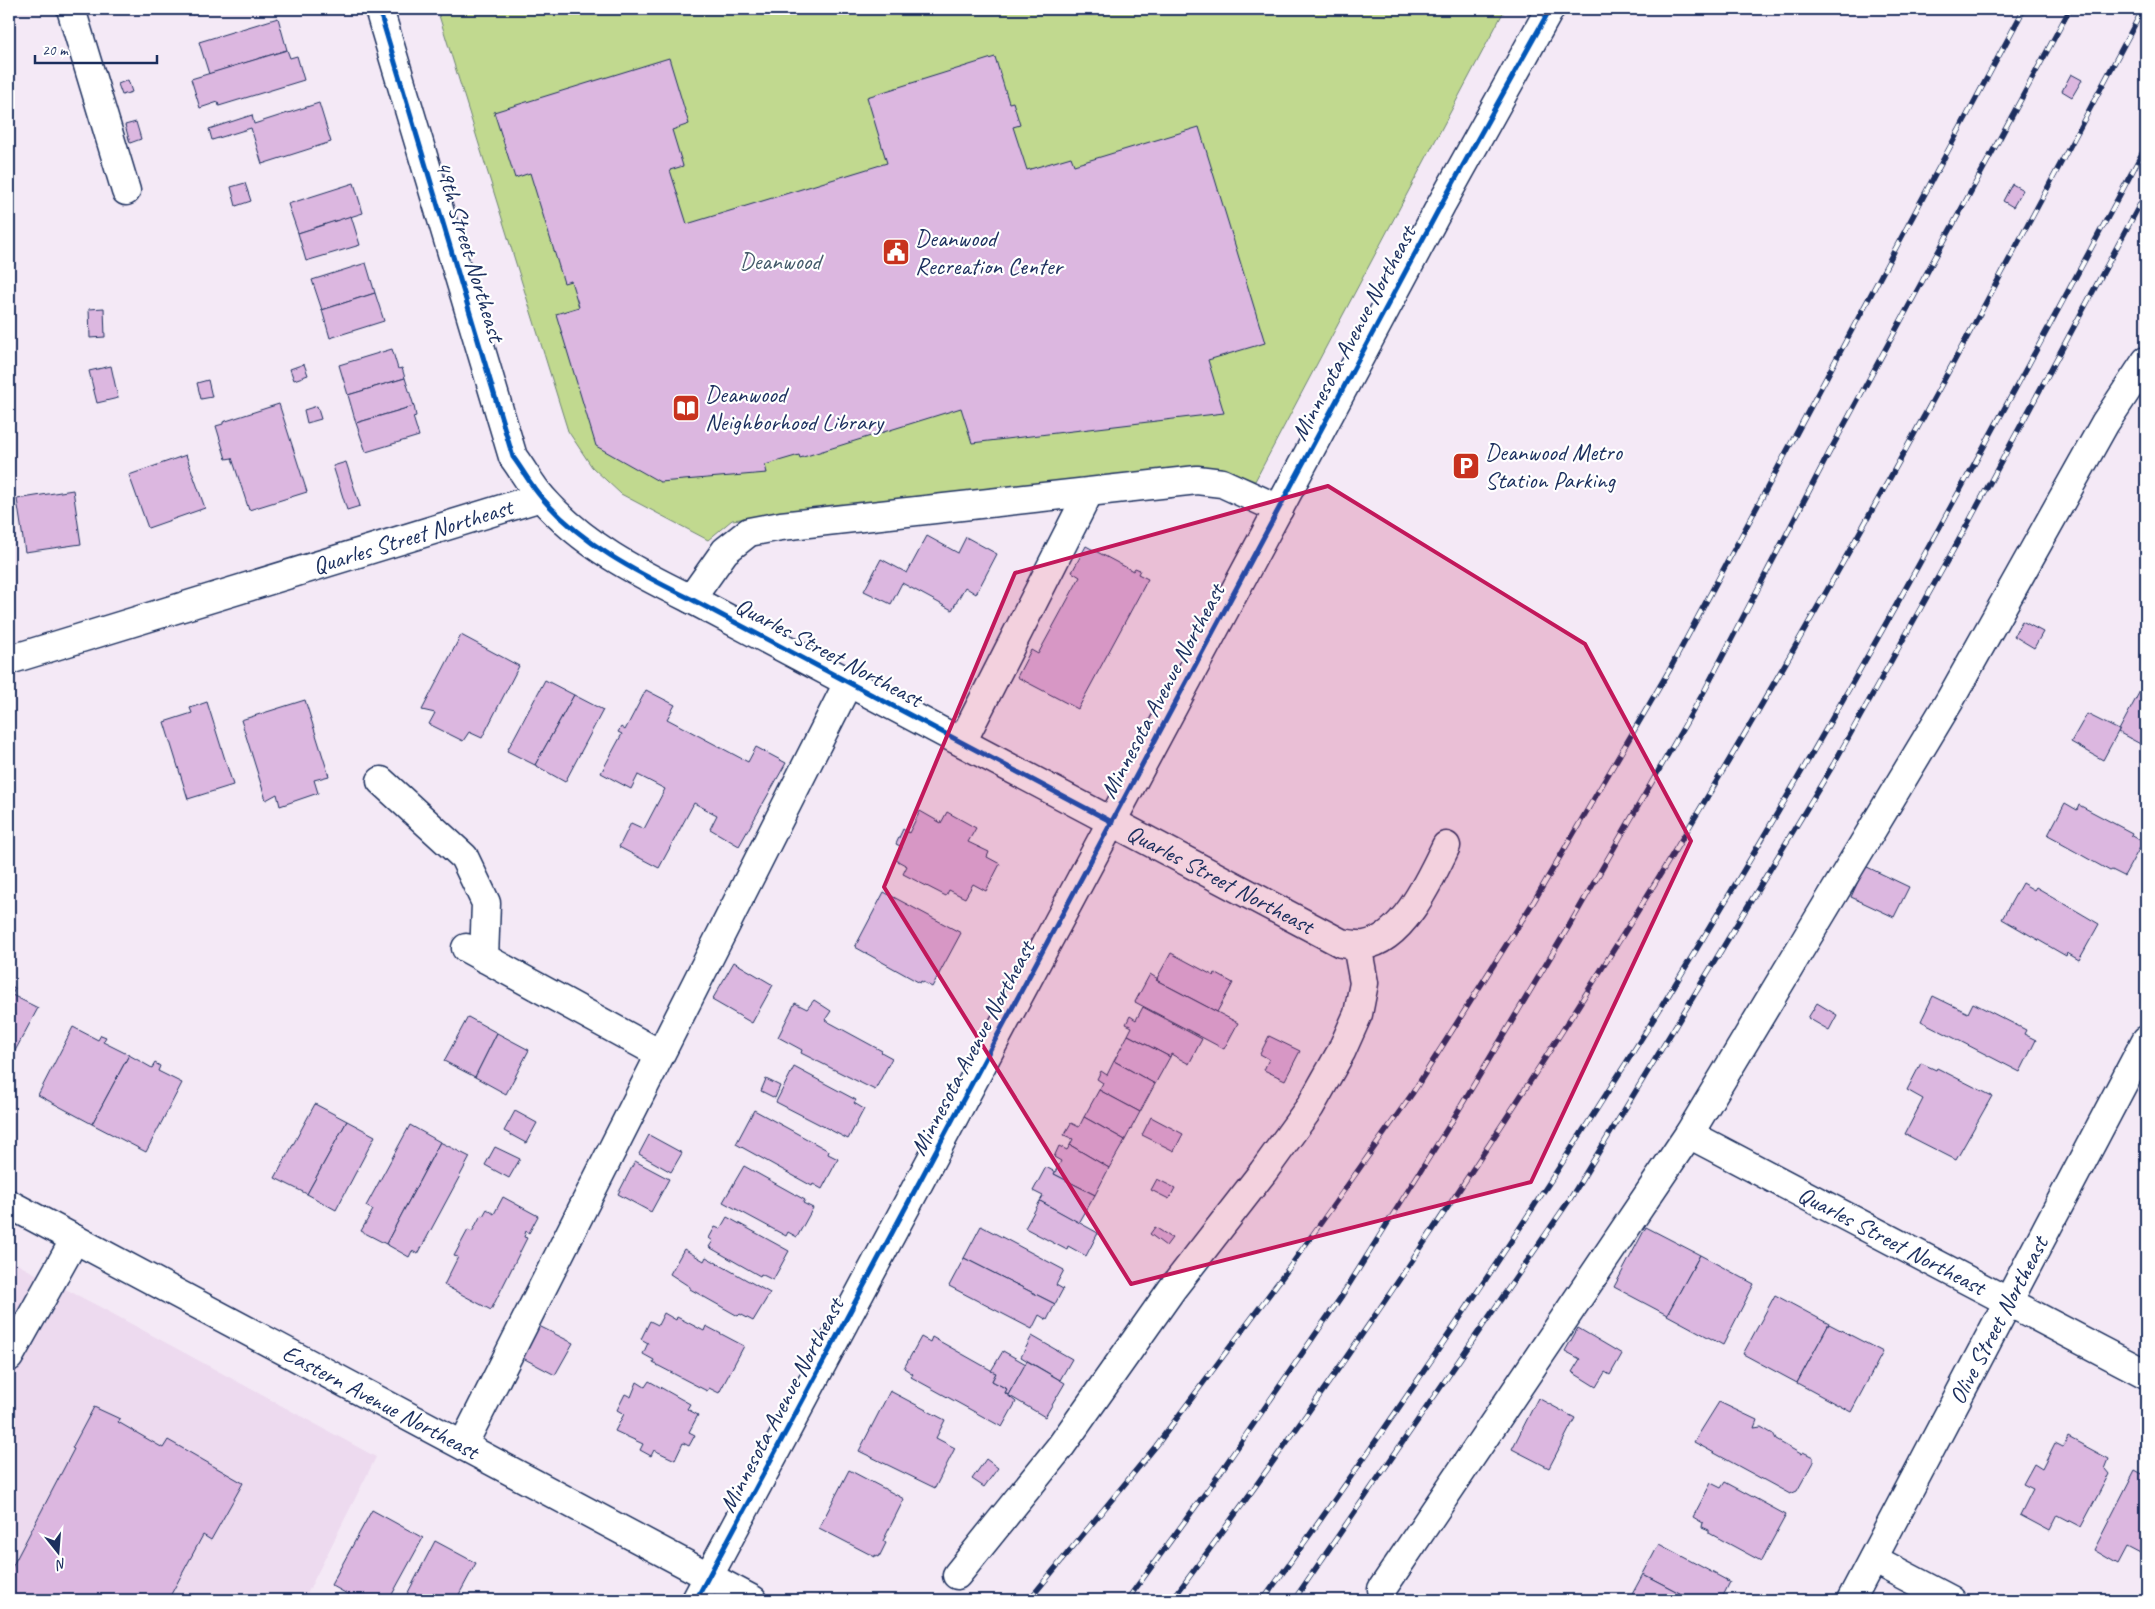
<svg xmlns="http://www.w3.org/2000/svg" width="2155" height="1609" viewBox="0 0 2155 1609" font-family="Caveat,sans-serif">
  <rect width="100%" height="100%" fill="#f4e9f6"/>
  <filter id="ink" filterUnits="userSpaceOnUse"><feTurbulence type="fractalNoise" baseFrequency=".02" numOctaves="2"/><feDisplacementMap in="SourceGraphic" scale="10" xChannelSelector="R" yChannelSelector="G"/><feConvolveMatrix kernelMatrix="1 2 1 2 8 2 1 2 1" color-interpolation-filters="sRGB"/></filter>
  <g filter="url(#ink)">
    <!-- built -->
    <path fill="#eddaef" d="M 9,1260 L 102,1308 L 376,1457 L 304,1600 L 9,1600 Z"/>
    <!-- green -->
    <path fill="#c1d98f" stroke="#6e8476" d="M 437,9 L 1505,9 L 1255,481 L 1221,468 L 1187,467 L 732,520 L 708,540 L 621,494 L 592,467 L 568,431 Z"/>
    <!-- building -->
    <g fill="#dcb7e0" stroke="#1b2f5e">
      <path d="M 190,9 L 213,9 L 192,15 Z"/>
      <path d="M 278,18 L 287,50 L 209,74 L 199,42 Z"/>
      <path d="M 287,50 L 290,58 L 297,56 L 304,80 L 219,106 L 218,102 L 200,108 L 191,79 Z"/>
      <path d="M 995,57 L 1009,103 L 1013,102 L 1020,125 L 1013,127 L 1027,170 L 1071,157 L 1074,165 L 1199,127 L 1265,343 L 1208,360 L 1224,413 L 972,443 L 961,408 L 800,458 L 799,455 L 765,465 L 767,473 L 660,482 L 596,446 L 556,314 L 579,307 L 571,281 L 564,283 L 530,173 L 515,178 L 494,112 L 669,58 L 689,124 L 672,130 L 683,166 L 670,170 L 687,224 L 887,163 L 867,97 Z"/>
      <path d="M 2071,74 L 2082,80 L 2072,97 L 2062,91 Z"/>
      <path d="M 128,80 L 132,92 L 122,95 L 118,84 Z"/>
      <path d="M 319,103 L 331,142 L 262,164 L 251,128 L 212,140 L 209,129 L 252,115 L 254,124 Z"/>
      <path d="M 136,122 L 141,139 L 130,143 L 125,125 Z"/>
      <path d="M 245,183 L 251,201 L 236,206 L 231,187 Z"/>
      <path d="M 354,183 L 363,213 L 298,233 L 288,204 Z"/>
      <path d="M 2012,184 L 2023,190 L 2013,207 L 2003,201 Z"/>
      <path d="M 351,216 L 360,245 L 306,261 L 298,233 Z"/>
      <path d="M 366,263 L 375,293 L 322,310 L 312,280 Z"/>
      <path d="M 375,293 L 384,321 L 330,338 L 322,310 Z"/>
      <path d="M 104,308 L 105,337 L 90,338 L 89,309 Z"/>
      <path d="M 392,349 L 398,369 L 402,368 L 405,378 L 348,395 L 339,365 Z"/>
      <path d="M 304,364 L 308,375 L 294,380 L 290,369 Z"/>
      <path d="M 111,366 L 118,398 L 97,403 L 89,371 Z"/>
      <path d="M 405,378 L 414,406 L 356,423 L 348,395 Z"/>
      <path d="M 208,380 L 212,397 L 201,399 L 197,383 Z"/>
      <path d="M 279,404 L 307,492 L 249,510 L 232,458 L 226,459 L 216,426 L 223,424 L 223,422 Z"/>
      <path d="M 317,406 L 321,419 L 307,423 L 304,410 Z"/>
      <path d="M 414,406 L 416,416 L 413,417 L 419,436 L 366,452 L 356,423 Z"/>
      <path d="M 186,455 L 205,508 L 148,528 L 129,475 Z"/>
      <path d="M 346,462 L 360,506 L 347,510 L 333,466 Z"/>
      <path d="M 73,490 L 81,544 L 25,552 L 17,499 Z"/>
      <path d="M 927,536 L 958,553 L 966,537 L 997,554 L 976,594 L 965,587 L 952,610 L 902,583 L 891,604 L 864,591 L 881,559 L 907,573 Z"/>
      <path d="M 1086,546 L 1133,571 L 1135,568 L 1140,570 L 1138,574 L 1148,579 L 1078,709 L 1017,677 L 1031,650 L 1038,654 L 1080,577 L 1072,572 Z"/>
      <path d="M 2022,621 L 2043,632 L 2034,648 L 2014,636 Z"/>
      <path d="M 461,635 L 519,666 L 482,738 L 469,732 L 463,741 L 429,724 L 435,713 L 422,710 Z"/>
      <path d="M 545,680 L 574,695 L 535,765 L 507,751 Z"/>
      <path d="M 646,690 L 675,705 L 667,719 L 748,762 L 756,747 L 786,763 L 739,846 L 710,829 L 717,815 L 694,803 L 659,868 L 619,847 L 631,823 L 644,829 L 665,789 L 638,775 L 631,789 L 601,773 L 622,734 L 618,732 L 621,727 L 625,730 Z"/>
      <path d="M 2140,691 L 2146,695 L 2146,747 L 2118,732 Z"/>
      <path d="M 574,695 L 603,710 L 565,782 L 535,765 Z"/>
      <path d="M 305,700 L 329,776 L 314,780 L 318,793 L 280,806 L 277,794 L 266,800 L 241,720 Z"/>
      <path d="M 207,702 L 233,785 L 188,799 L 164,722 L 192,713 L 190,708 Z"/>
      <path d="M 2087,714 L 2119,730 L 2103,760 L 2071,742 Z"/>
      <path d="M 2065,803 L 2077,810 L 2079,805 L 2132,833 L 2131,835 L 2143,842 L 2124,876 L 2112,870 L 2110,871 L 2060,843 L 2061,842 L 2048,835 Z"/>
      <path d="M 920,811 L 941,823 L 947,812 L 976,828 L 968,842 L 989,852 L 987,857 L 1000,864 L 986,891 L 973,884 L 965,898 L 949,890 L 946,896 L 903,874 L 907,866 L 896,860 L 902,847 L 896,844 L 903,829 L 909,833 Z"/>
      <path d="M 1865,866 L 1909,887 L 1894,917 L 1851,897 Z"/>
      <path d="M 2022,883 L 2034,890 L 2036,887 L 2099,924 L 2079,960 L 2067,953 L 2066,956 L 2002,919 Z"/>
      <path d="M 884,892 L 961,933 L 932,987 L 921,981 L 920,983 L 855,947 Z"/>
      <path d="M 1171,953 L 1214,976 L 1215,973 L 1233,983 L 1217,1012 L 1156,980 Z"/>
      <path d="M 734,962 L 773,985 L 752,1023 L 712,1000 Z"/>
      <path d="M 1150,974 L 1158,979 L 1156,980 L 1238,1023 L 1224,1049 L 1135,1002 Z"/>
      <path d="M 11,986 L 15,988 L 12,995 L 38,1008 L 9,1062 L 9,991 Z"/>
      <path d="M 1933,996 L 1968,1013 L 1973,1003 L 2026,1030 L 2024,1034 L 2036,1040 L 2020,1072 L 1921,1021 Z"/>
      <path d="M 814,1000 L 831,1011 L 825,1020 L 882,1051 L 881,1052 L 892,1058 L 875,1090 L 801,1053 L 802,1050 L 778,1037 L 795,1003 L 807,1009 Z"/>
      <path d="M 1817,1003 L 1837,1015 L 1829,1030 L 1808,1018 Z"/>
      <path d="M 1143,1007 L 1202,1039 L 1189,1064 L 1171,1054 L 1170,1057 L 1128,1035 L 1132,1027 L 1126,1024 L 1130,1016 L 1136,1020 Z"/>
      <path d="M 468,1017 L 497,1033 L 475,1077 L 444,1061 Z"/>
      <path d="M 73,1027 L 98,1040 L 101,1035 L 106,1037 L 103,1042 L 129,1055 L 92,1124 L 38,1095 Z"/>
      <path d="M 497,1033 L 529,1050 L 506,1094 L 475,1077 Z"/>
      <path d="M 1128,1035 L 1170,1057 L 1155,1084 L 1114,1061 Z"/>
      <path d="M 1269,1036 L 1300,1051 L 1285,1080 L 1264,1070 L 1269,1059 L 1260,1054 Z"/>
      <path d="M 129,1055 L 152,1068 L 155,1063 L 160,1066 L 158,1071 L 182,1083 L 146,1152 L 92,1124 Z"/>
      <path d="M 1114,1061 L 1155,1084 L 1140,1112 L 1099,1090 L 1103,1083 L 1097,1079 L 1101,1071 L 1107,1075 Z"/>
      <path d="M 1921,1063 L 1936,1070 L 1937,1068 L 1992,1096 L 1956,1160 L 1905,1134 L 1923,1099 L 1907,1090 Z"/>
      <path d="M 794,1067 L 856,1100 L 854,1103 L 864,1109 L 848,1139 L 776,1102 Z"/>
      <path d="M 766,1079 L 780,1086 L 775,1098 L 761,1091 Z"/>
      <path d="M 1099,1090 L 1140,1112 L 1125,1140 L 1084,1117 Z"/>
      <path d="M 315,1104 L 347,1121 L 307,1194 L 275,1178 Z"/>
      <path d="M 754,1110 L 829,1151 L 828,1154 L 838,1159 L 822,1189 L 813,1184 L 812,1186 L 736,1144 Z"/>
      <path d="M 515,1111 L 537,1123 L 526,1143 L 504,1131 Z"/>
      <path d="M 1084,1117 L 1125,1140 L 1109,1168 L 1070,1145 L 1073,1139 L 1064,1135 L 1071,1123 L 1079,1127 Z"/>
      <path d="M 1151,1117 L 1183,1134 L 1174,1151 L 1142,1135 Z"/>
      <path d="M 347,1121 L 375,1136 L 336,1210 L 307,1194 Z"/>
      <path d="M 410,1125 L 440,1142 L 386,1244 L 361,1231 L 373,1210 L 366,1206 Z"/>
      <path d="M 649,1135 L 682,1153 L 671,1172 L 639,1154 Z"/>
      <path d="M 440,1142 L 470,1157 L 418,1254 L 412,1251 L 409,1257 L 386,1244 Z"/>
      <path d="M 1070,1145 L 1109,1168 L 1095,1195 L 1054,1174 L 1061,1161 L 1054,1157 L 1059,1146 L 1067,1150 Z"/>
      <path d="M 495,1147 L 520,1159 L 509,1178 L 485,1165 Z"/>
      <path d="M 635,1161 L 669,1179 L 651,1212 L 618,1194 Z"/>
      <path d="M 744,1166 L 805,1200 L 803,1203 L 813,1208 L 797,1237 L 788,1232 L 786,1236 L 723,1202 Z"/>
      <path d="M 1046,1167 L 1055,1172 L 1054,1174 L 1095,1195 L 1079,1223 L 1040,1201 L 1043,1196 L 1033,1191 Z"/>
      <path d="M 1157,1179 L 1175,1188 L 1169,1199 L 1151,1190 Z"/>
      <path d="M 503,1197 L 538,1216 L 529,1233 L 526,1231 L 524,1237 L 527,1238 L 491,1310 L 444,1285 L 458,1257 L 454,1256 L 468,1230 L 472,1232 L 481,1215 L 483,1216 L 487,1209 L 494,1214 Z"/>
      <path d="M 1040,1201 L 1098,1233 L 1086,1256 L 1068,1246 L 1067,1250 L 1025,1228 Z"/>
      <path d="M 727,1217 L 789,1251 L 773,1280 L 761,1274 L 760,1276 L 709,1247 L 713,1241 L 709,1238 L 715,1227 L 720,1229 Z"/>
      <path d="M 981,1226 L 1064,1270 L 1056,1285 L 1063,1289 L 1055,1304 L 964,1258 Z"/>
      <path d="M 1155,1227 L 1172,1238 L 1166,1246 L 1150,1234 Z"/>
      <path d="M 1646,1227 L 1700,1255 L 1667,1315 L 1614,1287 Z"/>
      <path d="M 684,1249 L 704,1261 L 706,1257 L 770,1293 L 753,1321 L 740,1314 L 738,1316 L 690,1289 L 690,1287 L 670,1274 Z"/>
      <path d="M 1700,1255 L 1754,1284 L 1723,1345 L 1667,1315 Z"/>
      <path d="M 964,1258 L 1055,1304 L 1047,1320 L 1039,1315 L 1032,1329 L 949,1286 Z"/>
      <path d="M 1775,1295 L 1829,1324 L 1797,1383 L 1743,1354 Z"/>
      <path d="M 664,1313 L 676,1320 L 677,1317 L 704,1331 L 706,1326 L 744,1346 L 719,1393 L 709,1388 L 707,1391 L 653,1363 L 654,1360 L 643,1354 L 648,1343 L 641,1339 L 650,1321 L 658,1325 Z"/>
      <path d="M 1829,1324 L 1883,1352 L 1851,1412 L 1797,1383 Z"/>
      <path d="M 539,1326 L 573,1343 L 555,1375 L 521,1357 Z"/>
      <path d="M 1578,1328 L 1622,1354 L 1610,1375 L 1605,1372 L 1596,1387 L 1572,1372 L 1580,1359 L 1565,1351 Z"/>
      <path d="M 1032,1336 L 1072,1359 L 1060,1380 L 1021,1357 Z"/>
      <path d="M 921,1337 L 930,1342 L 932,1337 L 996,1373 L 992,1381 L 1007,1389 L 1005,1393 L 1016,1402 L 1002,1427 L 911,1377 L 913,1374 L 904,1368 Z"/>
      <path d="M 1003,1351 L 1026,1364 L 1008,1395 L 1005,1393 L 1007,1389 L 992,1381 L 996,1373 L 991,1371 Z"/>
      <path d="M 1027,1361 L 1065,1383 L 1045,1417 L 1008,1395 Z"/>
      <path d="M 649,1381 L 690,1404 L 687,1409 L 698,1415 L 689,1432 L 695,1435 L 689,1446 L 683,1443 L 675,1460 L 654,1450 L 651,1456 L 640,1450 L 643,1444 L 615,1431 L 624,1414 L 617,1410 L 625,1394 L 631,1397 L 637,1382 L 645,1387 Z"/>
      <path d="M 890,1391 L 945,1420 L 936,1438 L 955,1448 L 935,1488 L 859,1451 Z"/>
      <path d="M 1538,1398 L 1575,1418 L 1549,1468 L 1512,1449 Z"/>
      <path d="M 1719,1402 L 1757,1420 L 1754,1428 L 1761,1427 L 1773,1434 L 1776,1440 L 1801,1454 L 1803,1452 L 1813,1457 L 1813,1462 L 1797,1491 L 1790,1494 L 1694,1442 Z"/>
      <path d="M 94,1407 L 120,1419 L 118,1422 L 163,1448 L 168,1440 L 243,1483 L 211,1540 L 203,1535 L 168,1600 L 9,1600 L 9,1573 L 74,1449 L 72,1448 Z"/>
      <path d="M 2068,1437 L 2109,1459 L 2105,1469 L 2109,1474 L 2081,1527 L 2058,1515 L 2050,1531 L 2020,1515 L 2033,1489 L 2023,1484 L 2034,1464 L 2042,1469 L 2055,1443 L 2063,1447 Z"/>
      <path d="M 986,1459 L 998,1468 L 984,1487 L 972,1479 Z"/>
      <path d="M 849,1470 L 904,1499 L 883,1541 L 886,1543 L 879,1557 L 875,1555 L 875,1557 L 819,1528 Z"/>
      <path d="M 2135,1470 L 2146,1476 L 2146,1557 L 2127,1547 L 2118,1564 L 2094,1550 Z"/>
      <path d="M 1725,1482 L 1786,1515 L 1761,1561 L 1709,1533 L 1709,1530 L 1702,1527 L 1703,1523 L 1693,1517 L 1711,1483 L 1721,1488 Z"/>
      <path d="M 372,1510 L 423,1538 L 389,1600 L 358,1600 L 331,1585 Z"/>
      <path d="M 435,1541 L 476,1563 L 456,1600 L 404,1600 Z"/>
      <path d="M 1659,1544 L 1730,1582 L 1721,1600 L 1693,1600 L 1643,1574 Z"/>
      <path d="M 1643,1574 L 1693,1600 L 1629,1600 Z"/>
    </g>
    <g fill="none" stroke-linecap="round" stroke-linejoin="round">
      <!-- minor casing -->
      <g stroke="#1b2f5e" stroke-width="31">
        <g id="minor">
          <path d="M 71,9 L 126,191"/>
          <path id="s1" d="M 379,9 L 513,457 C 523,470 531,486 542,498 C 583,545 636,572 691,599 L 1341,943 C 1348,944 1357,946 1364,945 C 1403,940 1431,877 1446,846"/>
          <path d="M 691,599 L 725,551 L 749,532 L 781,526 L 1197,480 L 1222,483 L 1279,509"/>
          <path id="s2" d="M 9,660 L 541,497"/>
          <path d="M 962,742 L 1088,494"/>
          <path d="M 381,781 L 464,857 L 486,903 L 484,958"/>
          <path d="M 466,948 L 660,1054"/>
          <path id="s3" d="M 1689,1134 L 2146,1374"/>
          <path d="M 9,1357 L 75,1239"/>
          <path d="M 463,1445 L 848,683"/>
          <path d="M 1873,1559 L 1951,1600"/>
          <path d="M 957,1575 L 1061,1446 L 1172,1289 L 1263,1172 L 1310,1107 L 1341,1052 L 1358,1014 L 1364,983 L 1357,945"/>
          <path d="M 1382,1589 L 1689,1134 L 1950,700 L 2105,423 L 2146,361"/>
          <path d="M 696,1600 L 1441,205 L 1550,9"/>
          <path id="s4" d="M 1851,1600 L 2146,1040"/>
        </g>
      </g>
      <!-- major casing -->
      <g stroke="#1b2f5e" stroke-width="31">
        <g id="major">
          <path id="s5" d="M 9,1204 L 753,1600"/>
        </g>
      </g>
      <!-- minor -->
      <use href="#minor" stroke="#fff" stroke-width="28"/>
      <!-- major -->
      <use href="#major" stroke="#fff" stroke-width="28"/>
      <!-- rail casing -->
      <g stroke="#1b2f5e" stroke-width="5.5">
        <g id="rail">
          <path d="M 1029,1600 L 1156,1446 L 1289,1268 L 1412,1094 L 1534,901 L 1670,669 L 2024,9"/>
          <path d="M 1127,1600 L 1215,1480 L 1341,1297 L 1452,1121 L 1569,926 L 1705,690 L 1829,453 L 2070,9"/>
          <path d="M 1172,1600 C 1297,1433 1415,1260 1529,1083 C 1607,962 1683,840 1755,716 C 1890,484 2017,246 2143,9"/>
          <path d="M 1263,1600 C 1405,1404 1540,1202 1668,996 C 1838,719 1993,432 2146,146"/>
          <path d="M 1294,1600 L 1570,1199 L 1687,1007 L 1833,765 L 1966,527 L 2146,193"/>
        </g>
      </g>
      <!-- rail -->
      <use href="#rail" stroke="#fff" stroke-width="4" stroke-dasharray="11" stroke-linecap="butt"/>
      <!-- cycleway casing -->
      <g stroke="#fff" stroke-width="8">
        <g id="cycleway">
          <path d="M 379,9 L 513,457 C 523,470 531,486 542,498 C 583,545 636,572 691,599 L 1112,822"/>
          <path d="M 696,1600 L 1441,205 L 1550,9"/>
        </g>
      </g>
      <!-- cycleway -->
      <use href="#cycleway" stroke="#0057b8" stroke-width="5"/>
    </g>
  </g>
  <!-- marked area -->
  <path fill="#c2185b" fill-opacity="0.2" stroke="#c2185b" stroke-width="4" stroke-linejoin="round" d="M 1328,486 L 1585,644 L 1691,841 L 1531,1182 L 1131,1284 L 884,887 L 1015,573 Z"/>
  <!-- icons -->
  <defs>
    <g id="civic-square" transform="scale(1.4375)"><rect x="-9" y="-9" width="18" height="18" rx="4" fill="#c8321e" stroke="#fff"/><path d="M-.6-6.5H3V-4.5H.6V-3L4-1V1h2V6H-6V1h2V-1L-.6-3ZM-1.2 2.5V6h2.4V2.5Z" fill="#fff"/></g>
    <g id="library-square" transform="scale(1.4375)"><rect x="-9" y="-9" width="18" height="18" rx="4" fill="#c8321e" stroke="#fff"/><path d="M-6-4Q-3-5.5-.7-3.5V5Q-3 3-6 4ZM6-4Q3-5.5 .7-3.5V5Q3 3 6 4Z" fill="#fff"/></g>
    <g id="parking-square" transform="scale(1.4375)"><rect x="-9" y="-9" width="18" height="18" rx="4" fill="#c8321e" stroke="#fff"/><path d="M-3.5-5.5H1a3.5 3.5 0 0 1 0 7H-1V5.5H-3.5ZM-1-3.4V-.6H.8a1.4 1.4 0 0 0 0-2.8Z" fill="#fff"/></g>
  </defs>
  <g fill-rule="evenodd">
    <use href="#civic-square" x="896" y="252"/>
    <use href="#library-square" x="686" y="408"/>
    <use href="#parking-square" x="1466" y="466"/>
  </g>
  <g text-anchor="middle" stroke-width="4.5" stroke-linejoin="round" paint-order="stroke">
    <!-- poi labels -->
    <g font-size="24" fill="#1b2f5e" stroke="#fff" text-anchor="start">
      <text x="915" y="246">Deanwood<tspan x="915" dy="28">Recreation Center</tspan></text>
      <text x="705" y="402">Deanwood<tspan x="705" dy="28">Neighborhood Library</tspan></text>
      <text x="1485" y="460">Deanwood Metro<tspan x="1485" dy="28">Station Parking</tspan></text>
    </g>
    <!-- street labels -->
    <g font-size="24" fill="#1b2f5e" stroke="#fff">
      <text transform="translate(470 251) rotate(73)" y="8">49th Street Northeast</text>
      <text transform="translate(1353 333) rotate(-62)" y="8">Minnesota Avenue Northeast</text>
      <text dy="8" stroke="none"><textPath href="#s2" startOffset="422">Quarles Street Northeast</textPath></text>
      <text transform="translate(829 652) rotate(28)" y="8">Quarles Street Northeast</text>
      <text transform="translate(1162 691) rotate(-62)" y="8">Minnesota Avenue Northeast</text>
      <text dy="8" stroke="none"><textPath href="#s1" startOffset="1298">Quarles Street Northeast</textPath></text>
      <text transform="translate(972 1048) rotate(-62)" y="8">Minnesota Avenue Northeast</text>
      <text dy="8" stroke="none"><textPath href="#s3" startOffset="229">Quarles Street Northeast</textPath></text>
      <text dy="8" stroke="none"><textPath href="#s4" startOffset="316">Olive Street Northeast</textPath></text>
      <text dy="8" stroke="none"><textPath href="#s5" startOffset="421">Eastern Avenue Northeast</textPath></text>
      <text transform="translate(781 1405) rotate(-62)" y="8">Minnesota Avenue Northeast</text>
    </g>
    <!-- park labels -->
    <g font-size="24" fill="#445a6a" stroke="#fff">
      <text x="780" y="269">Deanwood</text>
    </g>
  </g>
  <!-- margin -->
  <rect width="2155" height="1609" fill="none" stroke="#fff" stroke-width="30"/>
  <rect x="15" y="15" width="2125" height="1579" fill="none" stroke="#1b2f5e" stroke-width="2" filter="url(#ink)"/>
  <!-- north arrow -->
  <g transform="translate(58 1552) rotate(163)" stroke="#ffffff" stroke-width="4" paint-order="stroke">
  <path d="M0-4L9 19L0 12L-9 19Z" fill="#1b2f5e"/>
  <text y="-8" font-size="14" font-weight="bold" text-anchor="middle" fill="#1b2f5e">N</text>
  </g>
  <!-- scale -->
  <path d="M35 55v8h122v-8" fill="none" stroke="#1b2f5e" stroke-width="2.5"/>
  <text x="42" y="55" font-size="15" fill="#1b2f5e" stroke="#ffffff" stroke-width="4" paint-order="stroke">20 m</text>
</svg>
